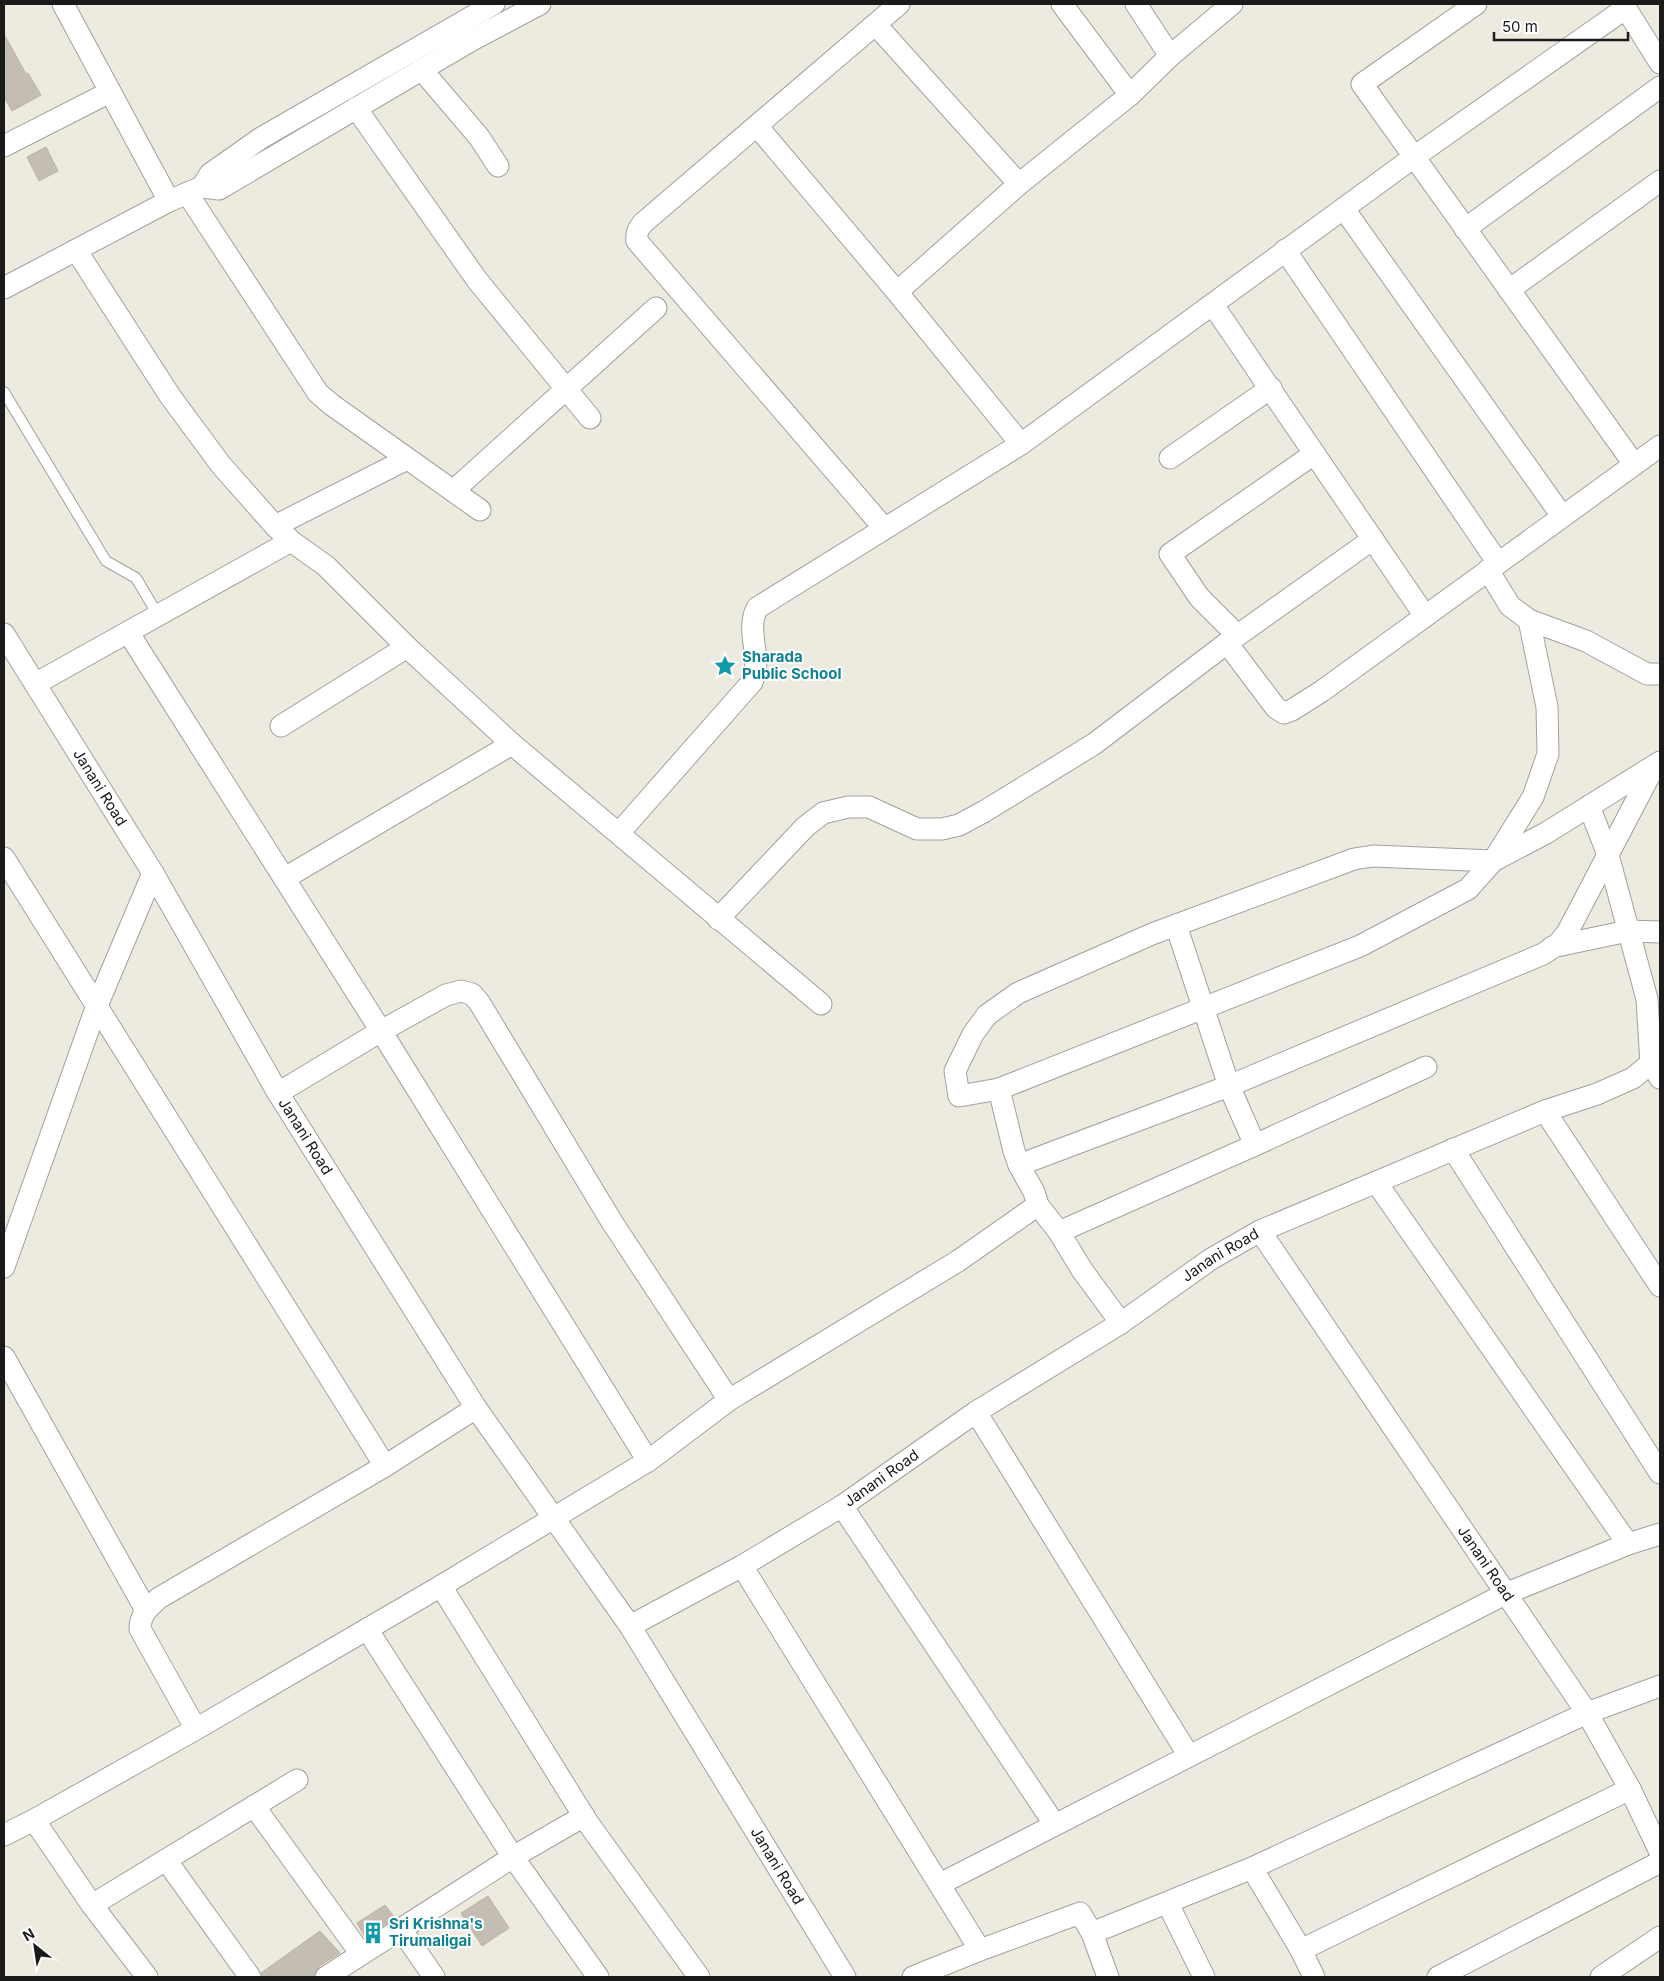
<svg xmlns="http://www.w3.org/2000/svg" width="1664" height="1981" viewBox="0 0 1664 1981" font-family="Inter,sans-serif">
  <rect width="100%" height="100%" fill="#edeadf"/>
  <!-- building -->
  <g fill="#c4bdb3" stroke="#beb3a2">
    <path d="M 4,34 L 26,74 L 28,73 L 41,95 L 12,111 L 4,97 Z"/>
    <path d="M 46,147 L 58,171 L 39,181 L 27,157 Z"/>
    <path d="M 488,1896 L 509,1928 L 482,1946 L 461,1913 Z"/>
    <path d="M 385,1905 L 395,1918 L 365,1937 L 357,1923 Z"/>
    <path d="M 320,1931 L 340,1953 L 319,1966 L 314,1976 L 312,1977 L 262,1977 L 261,1973 Z"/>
  </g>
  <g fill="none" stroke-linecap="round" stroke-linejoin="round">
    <!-- lane casing -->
    <g stroke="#a1a1a1" stroke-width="12">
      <path id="lane" d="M 4,392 L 106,561 L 136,578 L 158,615"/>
    </g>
    <!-- street casing -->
    <g stroke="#a1a1a1" stroke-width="23">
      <g id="street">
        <path d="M 63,4 L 169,201"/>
        <path d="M 1062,4 L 1130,95"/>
        <path d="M 1136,4 L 1170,56"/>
        <path d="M 1476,4 L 1362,84 L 1634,464"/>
        <path d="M 1623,4 L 1660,63"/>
        <path d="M 876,25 L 1019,184"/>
        <path d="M 422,70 L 479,137 L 498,166"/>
        <path d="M 356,108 L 477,280 L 590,418"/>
        <path d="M 757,126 L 897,292 L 1021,444"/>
        <path d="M 4,146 L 110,92"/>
        <path d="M 202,187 L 210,174 L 261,138 L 494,4"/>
        <path d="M 187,193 L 318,393 L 332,405 L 480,510"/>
        <path d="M 1344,209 L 1562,516"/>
        <path d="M 1465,229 L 1660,87"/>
        <path d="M 76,250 L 170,396 L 221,465 L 275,526 L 291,541 L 326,566 L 407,647 L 512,744 L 821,1004"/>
        <path d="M 1285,250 L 1498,563"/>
        <path d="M 4,288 L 169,201 L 202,187 L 219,189 L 472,40 L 540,4"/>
        <path d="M 1509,290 L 1660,181"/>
        <path d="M 897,292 L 1019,184 L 1130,95 L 1170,56 L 1232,4"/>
        <path d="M 1213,305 L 1425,616"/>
        <path d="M 1170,458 L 1271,388"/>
        <path d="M 453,491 L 656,308"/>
        <path d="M 275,526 L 407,459"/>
        <path d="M 884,528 L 637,241 C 636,233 638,229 643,223 L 899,4"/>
        <path d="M 1488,570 L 1510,606 L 1529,620 L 1586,641 L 1647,674 L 1660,674"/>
        <path d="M 1529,620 L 1547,707 L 1548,754 L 1533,797 L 1493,861 L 1373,856 L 1354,859 L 1152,934 L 1018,993 L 987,1015 L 973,1034 L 955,1071 L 959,1096 L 999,1089 L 1360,946 L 1468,889 L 1493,861 L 1546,833 L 1660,762"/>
        <path d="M 128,632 L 381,1031 L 648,1461"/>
        <path id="s1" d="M 4,634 L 153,873 L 278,1093 L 476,1408 L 630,1626 L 845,1977"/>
        <path d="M 1237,635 L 1199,597 L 1170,554 L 1314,454"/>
        <path d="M 1227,643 L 1276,708 L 1284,713 L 1292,710 L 1322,691 L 1660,446"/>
        <path d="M 35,684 L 291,541"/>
        <path d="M 281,726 L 407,647"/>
        <path d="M 1589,806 L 1608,855 L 1647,999 L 1651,1063 L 1660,1078"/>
        <path d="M 619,833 L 752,682 C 763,657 745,632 757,608 L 1021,444 L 1414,157 L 1626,8"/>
        <path d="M 4,858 L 385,1466"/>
        <path d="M 285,878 L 512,744"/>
        <path d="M 718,919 L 805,827 L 823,813 L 848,807 L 869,807 L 917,829 L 942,829 L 959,825 L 985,811 L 1094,744 L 1227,643 L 1373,539"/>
        <path d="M 1552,947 L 1628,931 L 1660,932"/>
        <path d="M 999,1089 L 1014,1151 L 1019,1165 L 1034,1192 L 1038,1205 L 1059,1232 L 1082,1270 L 1121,1323"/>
        <path d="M 278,1093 L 381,1031 L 446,995 L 461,991 L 472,994 L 479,1002 L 612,1222 L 729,1400"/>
        <path d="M 1545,1111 L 1660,1286"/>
        <path d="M 1255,1145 L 1426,1067"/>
        <path d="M 1453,1149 L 1660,1473"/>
        <path d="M 1019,1165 L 1229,1086 L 1543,954 L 1558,944 L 1567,933 L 1654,767"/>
        <path d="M 1376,1182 L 1628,1544"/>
        <path id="s2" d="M 1260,1231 L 1587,1713 L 1630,1789 L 1660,1852"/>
        <path d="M 1059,1232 L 1255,1145 L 1229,1086 L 1176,925"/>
        <path d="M 4,1267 L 96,1008 L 153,873"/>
        <path d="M 4,1357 L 146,1610"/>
        <path d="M 976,1412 L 1189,1756"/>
        <path d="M 842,1506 L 1055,1825"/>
        <path d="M 742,1566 L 980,1950"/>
        <path d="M 441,1586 L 588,1823 L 699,1977"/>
        <path id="s3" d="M 630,1626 L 742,1566 L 842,1506 L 976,1412 L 1121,1323 L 1211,1259 L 1260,1231 L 1545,1111 L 1597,1094 L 1633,1078 L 1651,1063 L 1660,1051"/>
        <path d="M 367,1629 L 513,1857 L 598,1977"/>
        <path d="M 196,1729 L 140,1629 C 140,1614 149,1607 159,1598 L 385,1466 L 476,1408"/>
        <path d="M 254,1806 L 361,1954"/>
        <path d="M 34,1820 L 92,1905 L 147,1977"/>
        <path d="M 4,1835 L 34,1820 L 196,1729 L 441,1586 L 648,1461 L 729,1400 L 958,1261 L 1038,1205"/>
        <path d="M 166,1860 L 250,1977"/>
        <path d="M 1252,1868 L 1301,1950 L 1314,1977"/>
        <path d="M 940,1884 L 1505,1594 L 1628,1544 L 1660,1534"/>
        <path d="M 1168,1904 L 1204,1977"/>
        <path d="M 92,1905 L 297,1780"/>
        <path d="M 401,1929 L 434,1977"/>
        <path d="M 1092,1933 L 1108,1977"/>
        <path d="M 1301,1950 L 1630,1789"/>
        <path d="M 326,1977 L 513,1857 L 584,1816"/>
        <path d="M 913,1977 L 980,1950 L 1080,1913 L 1092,1933 L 1252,1868 L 1587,1713 L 1660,1686"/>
        <path d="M 1438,1977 L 1660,1862"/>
        <path d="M 1601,1977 L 1660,1937"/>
      </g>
    </g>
    <!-- lane -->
    <use href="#lane" stroke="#fff" stroke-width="10"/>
    <!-- street -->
    <use href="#street" stroke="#fff" stroke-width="21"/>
  </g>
  <!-- icons -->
  <defs>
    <g id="sight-bare" transform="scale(1.725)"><path d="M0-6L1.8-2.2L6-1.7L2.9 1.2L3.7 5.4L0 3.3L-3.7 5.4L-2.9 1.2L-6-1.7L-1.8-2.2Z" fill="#0f9aa8" stroke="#fff" stroke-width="2.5" paint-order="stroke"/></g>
    <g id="building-bare" transform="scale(1.725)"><path d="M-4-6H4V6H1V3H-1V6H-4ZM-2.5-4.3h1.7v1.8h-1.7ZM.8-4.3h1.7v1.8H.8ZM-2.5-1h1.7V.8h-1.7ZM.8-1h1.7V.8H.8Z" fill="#0f9aa8" stroke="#fff" stroke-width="2.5" paint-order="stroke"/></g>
  </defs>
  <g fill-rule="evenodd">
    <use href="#sight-bare" x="725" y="666"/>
    <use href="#building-bare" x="373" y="1933"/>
  </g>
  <g text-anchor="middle" stroke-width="4" stroke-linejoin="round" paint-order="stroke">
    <!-- culture labels -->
    <g font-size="15" font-weight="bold" fill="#0d838f" stroke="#fff" text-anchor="start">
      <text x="742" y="662">Sharada<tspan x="742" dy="17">Public School</tspan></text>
      <text x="389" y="1929">Sri Krishna's<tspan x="389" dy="17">Tirumaligai</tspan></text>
    </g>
    <!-- street labels -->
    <g font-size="15" fill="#1a1a1a" stroke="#fff">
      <text dy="5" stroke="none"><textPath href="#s1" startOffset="181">Janani Road</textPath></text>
      <text dy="5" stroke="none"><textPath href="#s1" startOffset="586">Janani Road</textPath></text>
      <text dy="5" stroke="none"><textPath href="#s3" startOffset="698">Janani Road</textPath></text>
      <text dy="5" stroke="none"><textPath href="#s3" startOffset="292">Janani Road</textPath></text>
      <text dy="5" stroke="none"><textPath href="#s2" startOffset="402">Janani Road</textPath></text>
      <text dy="5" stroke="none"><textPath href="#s1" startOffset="1455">Janani Road</textPath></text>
    </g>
  </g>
  <!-- border -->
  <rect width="1664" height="1981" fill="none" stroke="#1a1a1a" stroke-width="10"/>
  <!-- north arrow -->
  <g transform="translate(35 1946) rotate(330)" stroke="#ffffff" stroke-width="4" paint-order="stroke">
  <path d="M0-4L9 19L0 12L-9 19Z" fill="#1a1a1a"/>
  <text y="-8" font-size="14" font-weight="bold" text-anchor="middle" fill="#1a1a1a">N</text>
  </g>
  <!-- scale -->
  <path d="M1494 32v8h134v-8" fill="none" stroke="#1a1a1a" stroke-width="2.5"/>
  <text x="1502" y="32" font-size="15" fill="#1a1a1a" stroke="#ffffff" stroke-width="4" paint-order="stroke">50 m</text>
</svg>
